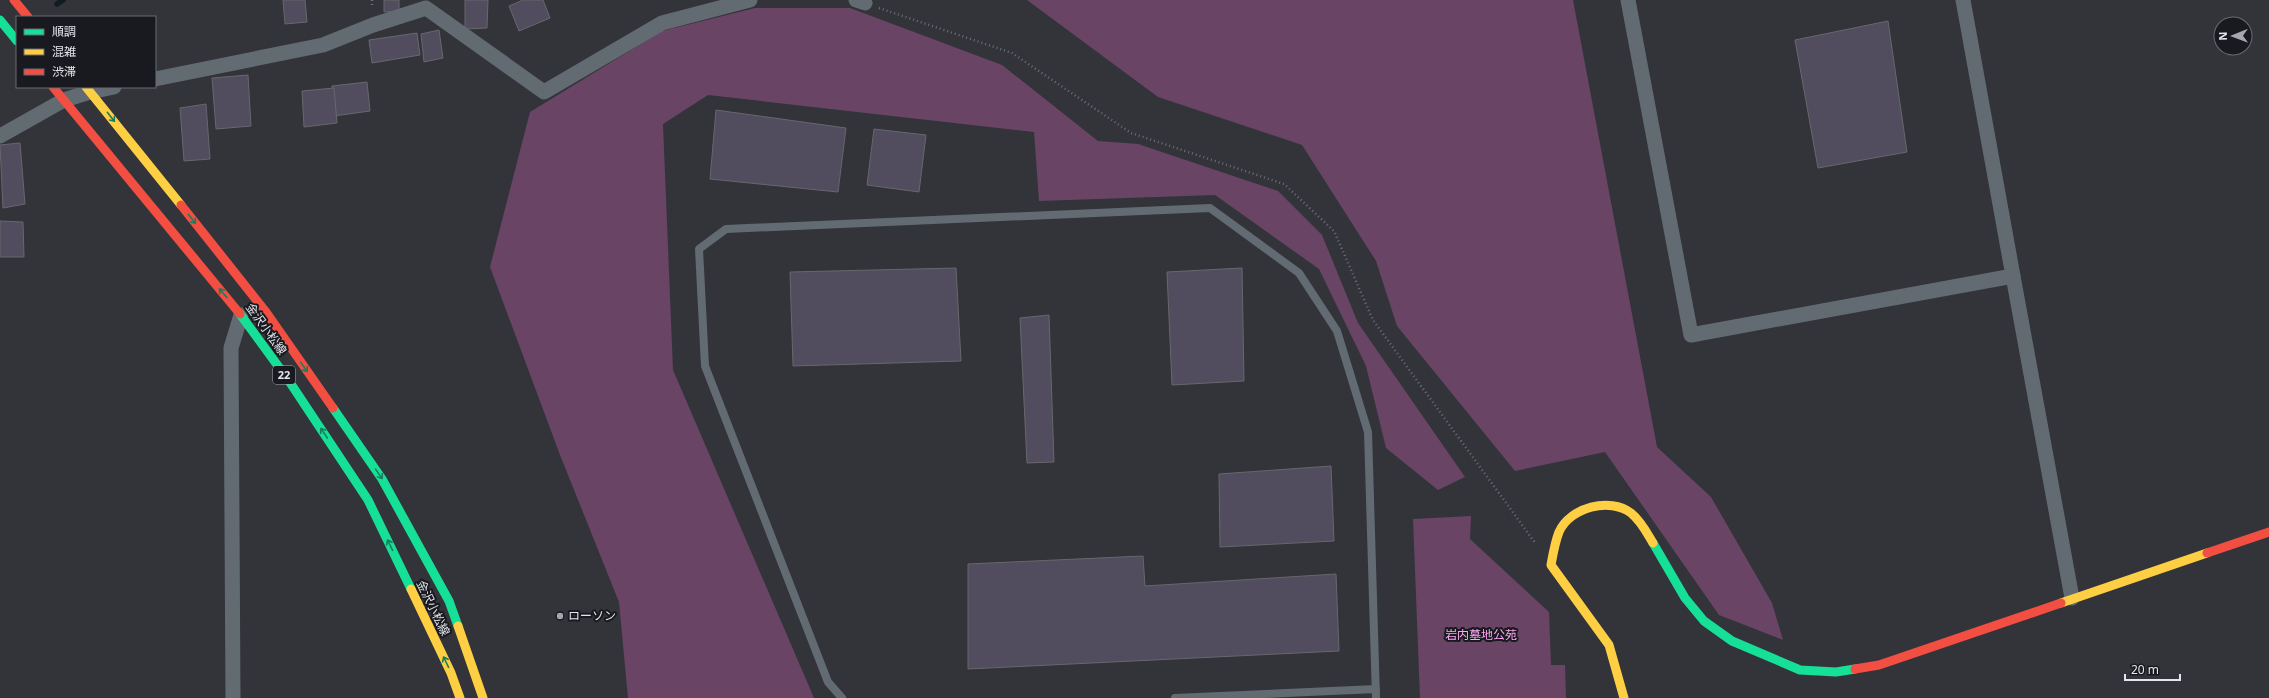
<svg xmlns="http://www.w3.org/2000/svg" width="2269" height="698" viewBox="0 0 2269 698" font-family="'Noto Sans','Noto Sans JP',sans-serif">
  <rect width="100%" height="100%" fill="#32343a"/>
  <!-- green -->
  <g fill="#694465">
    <path d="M 1027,0 L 1573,0 L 1657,447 L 1711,497 L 1772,603 L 1783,640 L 1719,615 L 1605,452 L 1515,471 L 1397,326 L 1376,261 L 1302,145 L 1158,97 Z"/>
    <path d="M 755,8 L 850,8 L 1002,65 L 1098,141 L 1138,144 L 1278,191 L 1322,235 L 1358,323 L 1465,477 L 1438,490 L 1386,448 L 1366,366 L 1319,269 L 1215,195 L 1039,201 L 1034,132 L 708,95 L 663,124 L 673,370 L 814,698 L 628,698 L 619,602 L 560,455 L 490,267 L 530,112 L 662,31 Z"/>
    <path d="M 1471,516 L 1470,539 L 1549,612 L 1551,665 L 1565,665 L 1566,698 L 1420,698 L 1413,519 Z"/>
  </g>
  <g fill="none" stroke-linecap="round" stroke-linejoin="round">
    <!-- stream -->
    <path stroke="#0f1d21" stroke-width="5.5" d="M 57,4 L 63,0"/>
  </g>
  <!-- building -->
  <g fill="#524d5e" stroke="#67676d">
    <path d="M 283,0 L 305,0 L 307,22 L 285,24 Z"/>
    <path d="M 384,0 L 399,0 L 399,11 L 384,12 Z"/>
    <path d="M 465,0 L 488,0 L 487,28 L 465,29 Z"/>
    <path d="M 523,0 L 543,0 L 550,18 L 519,31 L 509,6 Z"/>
    <path d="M 1888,21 L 1907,152 L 1818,168 L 1795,40 Z"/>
    <path d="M 439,30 L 443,58 L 424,62 L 421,34 Z"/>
    <path d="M 417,33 L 420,55 L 372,63 L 369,40 Z"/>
    <path d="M 248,75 L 251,126 L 216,129 L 212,78 Z"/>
    <path d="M 367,82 L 370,111 L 334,116 L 332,86 Z"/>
    <path d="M 334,88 L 337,123 L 304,127 L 302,91 Z"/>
    <path d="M 206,104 L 210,159 L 184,161 L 180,108 Z"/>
    <path d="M 716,110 L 846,128 L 838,192 L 710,179 Z"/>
    <path d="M 874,129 L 926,135 L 919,192 L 867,185 Z"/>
    <path d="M 20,143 L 25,204 L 3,208 L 0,145 Z"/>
    <path d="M 0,221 L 23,222 L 24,257 L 0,257 Z"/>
    <path d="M 956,268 L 961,361 L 793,366 L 790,272 Z"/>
    <path d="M 1242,268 L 1244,381 L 1172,385 L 1167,272 Z"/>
    <path d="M 1049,315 L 1054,462 L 1027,463 L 1020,318 Z"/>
    <path d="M 1331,466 L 1334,541 L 1220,547 L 1219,474 Z"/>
    <path d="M 1143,556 L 1145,586 L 1336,574 L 1339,651 L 968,669 L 968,564 Z"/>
  </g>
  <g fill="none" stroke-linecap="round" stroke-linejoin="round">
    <!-- path -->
    <g stroke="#697076" stroke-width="2.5" stroke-dasharray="1 3" stroke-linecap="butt">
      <path d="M 372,0 L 372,7"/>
      <path d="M 879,8 L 1012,53 L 1131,133 L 1284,184 L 1334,231 L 1373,320 L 1536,544"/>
    </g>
    <!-- lane -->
    <g stroke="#636b72" stroke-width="8">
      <path d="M 842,698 L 828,682 L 705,366 L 699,249 L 726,229 L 1210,208 L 1299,273 L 1337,331 L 1368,432 L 1376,698"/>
      <path d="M 1175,698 L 1376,689"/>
    </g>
    <!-- street -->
    <g stroke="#636b72" stroke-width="15">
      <path d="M 856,0 L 865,3"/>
      <path d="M 1628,0 L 1691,335 L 2013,276 L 1963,0"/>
      <path d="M 155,79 L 323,45 L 373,25 L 426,8 L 544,92 L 662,23 L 750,0"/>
      <path d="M 0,136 L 64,100 L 90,92 L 114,87"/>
      <path d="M 2013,276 L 2072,598"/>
      <path d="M 233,698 L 231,348 L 241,315"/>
    </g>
    <!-- fast -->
    <g stroke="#16e098" stroke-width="9">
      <path d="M 0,20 L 17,41"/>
      <path d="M 240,314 L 289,381 L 368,500 L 411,589"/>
      <path d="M 333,408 L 382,479 L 449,601 L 458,626"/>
      <path d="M 1653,543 L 1685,598 L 1704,621 L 1732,641 L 1800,670 L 1836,672 L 1855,669"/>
    </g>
    <!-- slow -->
    <g stroke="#ffcf43" stroke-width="9">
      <path d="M 86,87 L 181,205"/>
      <path d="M 411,589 L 451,673 L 460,698"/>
      <path d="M 2061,603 L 2207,553"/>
      <path d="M 458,626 L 483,698"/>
      <path d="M 1624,698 L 1609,645 L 1551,565 C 1553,554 1555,542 1559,532 C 1570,507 1610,497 1631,513 C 1641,521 1647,533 1653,543"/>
    </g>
    <!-- jam -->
    <g stroke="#f24e42" stroke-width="9">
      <path d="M 14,0 L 28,17"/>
      <path d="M 53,87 L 240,314"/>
      <path d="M 181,205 L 266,312 L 333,408"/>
      <path d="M 2207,553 L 2269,532"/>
      <path d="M 1855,669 L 1879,665 L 2061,603"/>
    </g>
  </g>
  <!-- one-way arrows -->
  <defs><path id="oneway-shaft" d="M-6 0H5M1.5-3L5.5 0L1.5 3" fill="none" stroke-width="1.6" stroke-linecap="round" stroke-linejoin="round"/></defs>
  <g stroke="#187d5c">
    <use href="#oneway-shaft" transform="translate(111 117) rotate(52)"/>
    <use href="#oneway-shaft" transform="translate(192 219) rotate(52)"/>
    <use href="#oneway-shaft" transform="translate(223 293) rotate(-130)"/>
    <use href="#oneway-shaft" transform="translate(304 367) rotate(55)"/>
    <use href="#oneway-shaft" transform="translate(324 433) rotate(-124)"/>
    <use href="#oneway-shaft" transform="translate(379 474) rotate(55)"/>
    <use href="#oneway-shaft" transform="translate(390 545) rotate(-116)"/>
    <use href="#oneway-shaft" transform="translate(446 662) rotate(-116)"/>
  </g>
  <!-- markers -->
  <circle fill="#a5a7ae" stroke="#191a1f" stroke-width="1.5" cx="560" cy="616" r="4"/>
  <g text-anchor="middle" stroke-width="4" stroke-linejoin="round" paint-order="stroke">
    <!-- shield labels -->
    <rect fill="#191a1f" stroke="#a6a8ae" stroke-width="1" x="273" y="366" width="22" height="18" rx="3"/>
    <g font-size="11" font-weight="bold" fill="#e3e5ec">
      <text x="284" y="379">22</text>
    </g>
    <!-- street labels -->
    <g font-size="12" fill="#e3e5ec" stroke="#191a1f">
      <text transform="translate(266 329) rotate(54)" y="4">金沢小松線</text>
      <text transform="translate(433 608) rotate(64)" y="4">金沢小松線</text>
    </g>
    <!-- poi labels -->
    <g font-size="12" fill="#e3e5ec" stroke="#191a1f" text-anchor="start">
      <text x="568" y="620">ローソン</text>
    </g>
    <!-- park labels -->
    <g font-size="12" fill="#ffa5f3" stroke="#191a1f">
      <text x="1481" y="639">岩内墓地公苑</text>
    </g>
  </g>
  <!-- legend -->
  <rect x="16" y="16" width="140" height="72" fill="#191a1f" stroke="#6a6b71"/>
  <rect x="24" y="29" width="20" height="6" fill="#16e098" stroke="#6a6b71"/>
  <text x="52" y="36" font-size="12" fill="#e3e5ec">順調</text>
  <rect x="24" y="49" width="20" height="6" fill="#ffcf43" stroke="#6a6b71"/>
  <text x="52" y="56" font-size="12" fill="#e3e5ec">混雑</text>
  <rect x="24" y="69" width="20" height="6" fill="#f24e42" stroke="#6a6b71"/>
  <text x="52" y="76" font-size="12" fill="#e3e5ec">渋滞</text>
  <!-- north arrow -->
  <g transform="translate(2233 36) rotate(269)"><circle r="19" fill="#191a1f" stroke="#6a6b71"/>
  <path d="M0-3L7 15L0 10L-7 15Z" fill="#a5a7ae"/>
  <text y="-6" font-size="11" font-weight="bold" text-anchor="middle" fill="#e3e5ec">N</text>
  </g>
  <!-- scale -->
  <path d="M2125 674v6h55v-6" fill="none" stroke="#e3e5ec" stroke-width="2"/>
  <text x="2131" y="674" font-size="12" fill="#e3e5ec" stroke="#191a1f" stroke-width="3" paint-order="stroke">20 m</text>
</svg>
